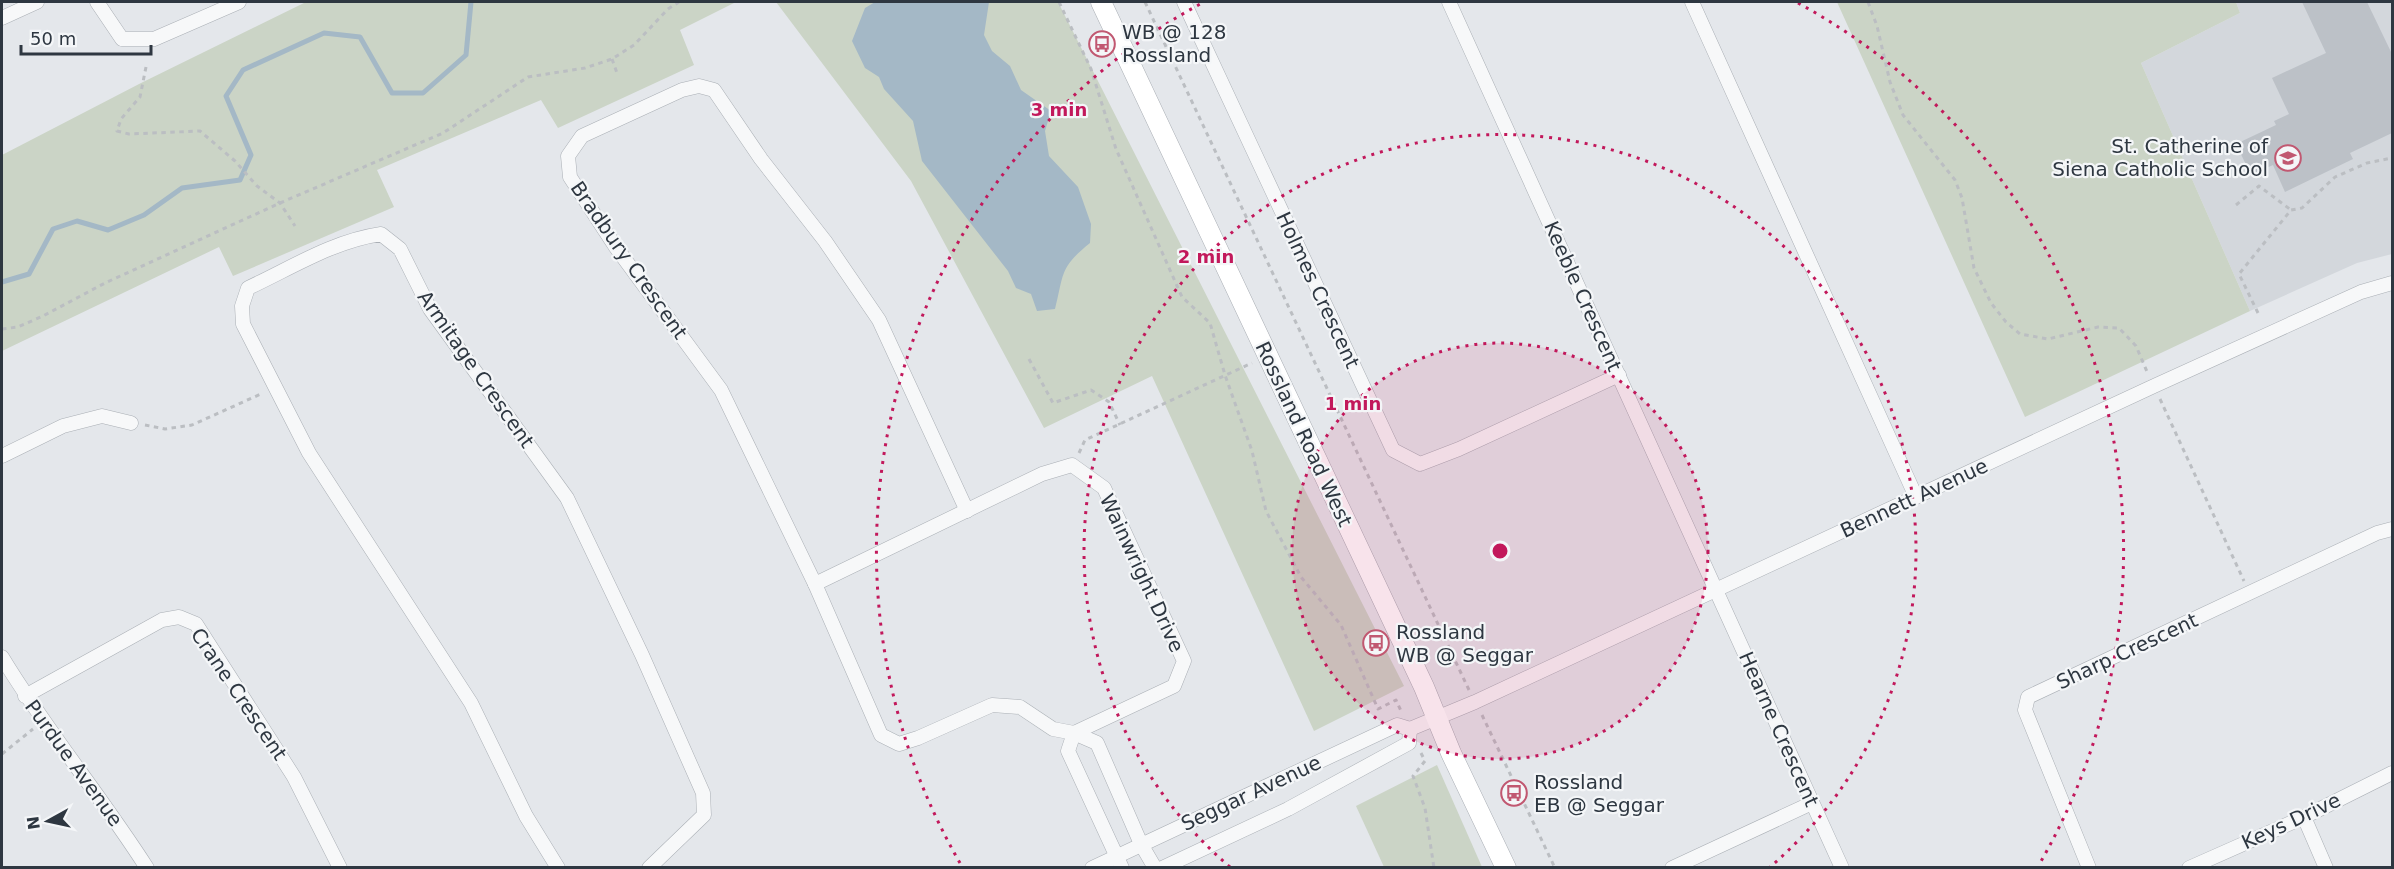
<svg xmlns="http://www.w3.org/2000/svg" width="2394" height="869" viewBox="0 0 2394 869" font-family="'DejaVu Sans',sans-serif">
  <rect width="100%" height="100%" fill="#e4e7eb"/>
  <!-- built -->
  <path fill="#d3d7dc" d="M 2236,2 L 2392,2 L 2392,254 L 2357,263 L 2250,311 L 2141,63 L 2240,13 Z"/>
  <!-- green -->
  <g fill="#cbd4c6">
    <path d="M 306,2 L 736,2 L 680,30 L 694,65 L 558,128 L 541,100 L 377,170 L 394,207 L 233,276 L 219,247 L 2,351 L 2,155 L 141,83 Z"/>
    <path d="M 776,2 L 1058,2 L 1404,686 L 1314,731 L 1152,376 L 1044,428 L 911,181 Z"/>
    <path d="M 1837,2 L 2236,2 L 2240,13 L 2141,63 L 2250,311 L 2025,417 Z"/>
    <path d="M 1437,765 L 1482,867 L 1384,867 L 1356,806 Z"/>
  </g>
  <!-- water -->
  <path fill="#a4b8c6" d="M 875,2 L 989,2 L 984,35 L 992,51 L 1010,66 L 1021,90 L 1051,111 L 1045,131 L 1049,156 L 1078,187 L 1091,224 L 1090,243 C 1059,268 1064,274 1055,309 L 1037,311 L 1031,294 L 1016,288 L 1008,271 L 922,161 L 913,121 L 884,89 L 879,77 L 865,68 L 852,41 L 865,8 Z"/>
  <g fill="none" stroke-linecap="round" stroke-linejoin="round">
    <!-- stream -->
    <path stroke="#a4b8c6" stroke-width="5" d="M 2,282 L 29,274 L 53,229 L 77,221 L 108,230 L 144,215 L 182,188 L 240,180 L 251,155 L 226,96 L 243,70 L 324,33 L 360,37 L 392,93 L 423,93 L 466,55 L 471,2"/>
  </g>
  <!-- building -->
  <path fill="#bcc1c7" d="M 2302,2 L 2367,2 L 2392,54 L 2392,133 L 2350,153 L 2353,159 L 2285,192 L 2273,165 L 2251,175 L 2236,144 L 2276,125 L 2274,121 L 2289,114 L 2272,78 L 2326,53 Z"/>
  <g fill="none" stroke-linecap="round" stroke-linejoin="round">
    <!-- minor casing -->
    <g stroke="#aaafb5" stroke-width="15">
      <g id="minor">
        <path d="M 97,2 L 122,39 L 154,39 L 239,2"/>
        <path d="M 1184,2 L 1393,450 L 1420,464 L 1459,449 L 1619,375"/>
        <path d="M 1449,2 L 1842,868"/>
        <path d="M 1692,2 L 1916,497"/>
        <path d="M 2,18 L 37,2"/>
        <path d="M 2,456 L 63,426 L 102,416 L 131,423"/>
        <path d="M 967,511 L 879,320 L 825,241 L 761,159 L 714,90 L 699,86 L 682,90 L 582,136 L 568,156 L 570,177 L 615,246 L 721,390 L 815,584 L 881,735 L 899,744 L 918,738 L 992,705 L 1020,707 L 1053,729 L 1074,733 L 1097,743 L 1141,844 L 1155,868"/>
        <path d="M 815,584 L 1042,474 L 1072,465 L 1104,488 L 1184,661 L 1174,686 L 1074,733"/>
        <path d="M 2,657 C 46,730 101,796 147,868"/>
        <path d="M 25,696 L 162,620 L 179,617 L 196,624 L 294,777 L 340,868"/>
        <path d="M 1074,733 L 1068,751 L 1122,868"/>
        <path d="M 2304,817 L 2326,868"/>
        <path d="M 558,868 L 526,816 L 471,703 L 309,453 L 243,324 L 242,306 L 248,288 C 291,268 333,241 381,234 L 400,249 L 430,309 L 567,498 L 642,655 L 703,793 L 704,815 L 649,868"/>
        <path d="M 1092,868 L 1397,725 L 1410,729 L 1475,702 L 2154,386 L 2361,292 L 2392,283"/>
        <path d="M 1162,868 L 1288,809 L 1409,743 L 1410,729"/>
        <path d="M 1672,868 L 1812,803"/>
        <path d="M 2089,868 L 2025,710 L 2028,697 L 2377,533 L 2392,529"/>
        <path d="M 2189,868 L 2304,817 L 2392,773"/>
      </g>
    </g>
    <!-- secondary casing -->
    <g stroke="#aaafb5" stroke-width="21">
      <path id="secondary" d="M 1101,2 L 1424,687 L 1451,753 L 1506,868"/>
    </g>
    <!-- path -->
    <g stroke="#bbbec2" stroke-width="3" stroke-dasharray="4.5 4.5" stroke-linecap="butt">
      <path d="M 1059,2 L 1091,69 L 1116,149 L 1182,297 L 1210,323 L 1225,375 L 1252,451 L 1266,511 L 1301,577 L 1341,625 L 1378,709 L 1396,700 L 1401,711"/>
      <path d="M 1145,2 L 1469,690"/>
      <path d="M 1868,2 L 1877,26 L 1890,82 L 1903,115 L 1955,180 L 1962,198 L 1974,268 L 1991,303 L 2006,322 L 2020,334 L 2048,339 L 2098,327 L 2119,328 L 2136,346 L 2148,374"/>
      <path d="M 612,59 L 617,73"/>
      <path d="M 146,67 L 140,97 L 121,119 L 117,131 L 129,134 L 200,131 L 235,161 L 257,186 L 280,203 L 295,226"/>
      <path d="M 2236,205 L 2259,186 L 2291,210"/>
      <path d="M 2258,313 L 2239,274 L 2291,210 L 2302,208 L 2335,177 L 2367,163 L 2392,158"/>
      <path d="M 2,329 L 18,327 L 43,316 L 105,283 L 280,203 L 443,133 L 528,77 L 585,68 L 612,59 L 634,45 L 668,9 L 679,2"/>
      <path d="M 1029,359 L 1053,403 L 1091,390 L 1109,402 L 1120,425"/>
      <path d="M 2160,399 L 2244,581"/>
      <path d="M 145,425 L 165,429 L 192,425 L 263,393"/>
      <path d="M 1079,453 L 1085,440 L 1252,363"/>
      <path d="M 1482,715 L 1555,868"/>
      <path d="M 1421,753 L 1425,761 L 1413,776 L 1425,808 L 1434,868"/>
      <path d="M 2,754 L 33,729"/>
    </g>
    <!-- minor -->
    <use href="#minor" stroke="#f7f8f9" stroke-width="14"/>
    <!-- secondary -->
    <use href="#secondary" stroke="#fff" stroke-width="20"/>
  </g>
  <!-- distance rings -->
  <circle cx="1500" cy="551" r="208" fill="#c2185b" fill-opacity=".12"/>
  <g fill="none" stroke="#c2185b" stroke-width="3" stroke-dasharray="3 6">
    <circle cx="1500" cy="551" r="208"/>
    <path d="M1230 867A416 416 0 1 1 1770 867"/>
    <path d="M960 863A624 624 0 0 1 1202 3M1798 3A624 624 0 0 1 2040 863"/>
  </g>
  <!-- icons -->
  <defs>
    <g id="bus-ring" transform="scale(1.35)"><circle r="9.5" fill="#f4f6f8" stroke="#c15871" stroke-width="1.5"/><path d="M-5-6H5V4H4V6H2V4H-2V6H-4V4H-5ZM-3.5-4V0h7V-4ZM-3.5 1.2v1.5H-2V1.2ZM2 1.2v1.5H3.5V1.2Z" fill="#c15871"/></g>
    <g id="school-ring" transform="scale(1.35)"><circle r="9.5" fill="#f4f6f8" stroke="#c15871" stroke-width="1.5"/><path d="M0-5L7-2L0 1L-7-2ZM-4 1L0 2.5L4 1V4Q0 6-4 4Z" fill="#c15871"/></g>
  </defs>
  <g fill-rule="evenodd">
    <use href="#bus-ring" x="1102" y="44"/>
    <use href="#school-ring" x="2288" y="158"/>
    <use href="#bus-ring" x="1376" y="643"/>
    <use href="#bus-ring" x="1514" y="793"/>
  </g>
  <g text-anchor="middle" stroke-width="4.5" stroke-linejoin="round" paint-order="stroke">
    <!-- poi labels -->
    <g font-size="20" fill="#2e3741" stroke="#f4f6f8" text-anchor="start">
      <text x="1122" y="39">WB @ 128<tspan x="1122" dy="23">Rossland</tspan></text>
      <text x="2268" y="153" text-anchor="end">St. Catherine of<tspan x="2268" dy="23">Siena Catholic School</tspan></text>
      <text x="1396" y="639">Rossland<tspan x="1396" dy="23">WB @ Seggar</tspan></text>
      <text x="1534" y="789">Rossland<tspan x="1534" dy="23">EB @ Seggar</tspan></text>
    </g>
    <!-- street labels -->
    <g font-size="20" fill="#2e3741" stroke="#f4f6f8">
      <text transform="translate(629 260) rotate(55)" y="7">Bradbury Crescent</text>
      <text transform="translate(1318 290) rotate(65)" y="7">Holmes Crescent</text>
      <text transform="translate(1583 296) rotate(66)" y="7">Keeble Crescent</text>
      <text transform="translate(476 369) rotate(55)" y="7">Armitage Crescent</text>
      <text transform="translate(1304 434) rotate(65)" y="7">Rossland Road West</text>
      <text transform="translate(1914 498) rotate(-25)" y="7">Bennett Avenue</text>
      <text transform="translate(1142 573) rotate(65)" y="7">Wainwright Drive</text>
      <text transform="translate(2127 651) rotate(-25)" y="7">Sharp Crescent</text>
      <text transform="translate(239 694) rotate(56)" y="7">Crane Crescent</text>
      <text transform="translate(1779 729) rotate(66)" y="7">Hearne Crescent</text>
      <text transform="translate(74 763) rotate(54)" y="7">Purdue Avenue</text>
      <text transform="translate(1251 793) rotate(-25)" y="7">Seggar Avenue</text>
      <text transform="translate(2291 821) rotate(-25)" y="7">Keys Drive</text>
    </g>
  </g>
  <circle cx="1500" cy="551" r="9" fill="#c2185b" stroke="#f4f6f8" stroke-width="3"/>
  <g font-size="18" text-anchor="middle" font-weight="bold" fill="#c2185b" stroke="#f4f6f8" stroke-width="4.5" stroke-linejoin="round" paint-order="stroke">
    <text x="1059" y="116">3 min</text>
    <text x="1206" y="263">2 min</text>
    <text x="1353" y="410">1 min</text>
  </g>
  <!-- border -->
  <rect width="2394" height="869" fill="none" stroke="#2e3741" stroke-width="6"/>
  <!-- north arrow -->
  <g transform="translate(48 821) rotate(262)" stroke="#f4f6f8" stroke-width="4.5" paint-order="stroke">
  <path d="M0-4.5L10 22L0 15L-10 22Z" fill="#2e3741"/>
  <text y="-9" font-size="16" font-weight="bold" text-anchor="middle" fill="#2e3741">N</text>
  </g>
  <!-- scale -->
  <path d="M21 45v9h130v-9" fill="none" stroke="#2e3741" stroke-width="3"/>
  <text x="30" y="45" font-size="18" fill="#2e3741" stroke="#f4f6f8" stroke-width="4.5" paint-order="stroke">50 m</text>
</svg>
